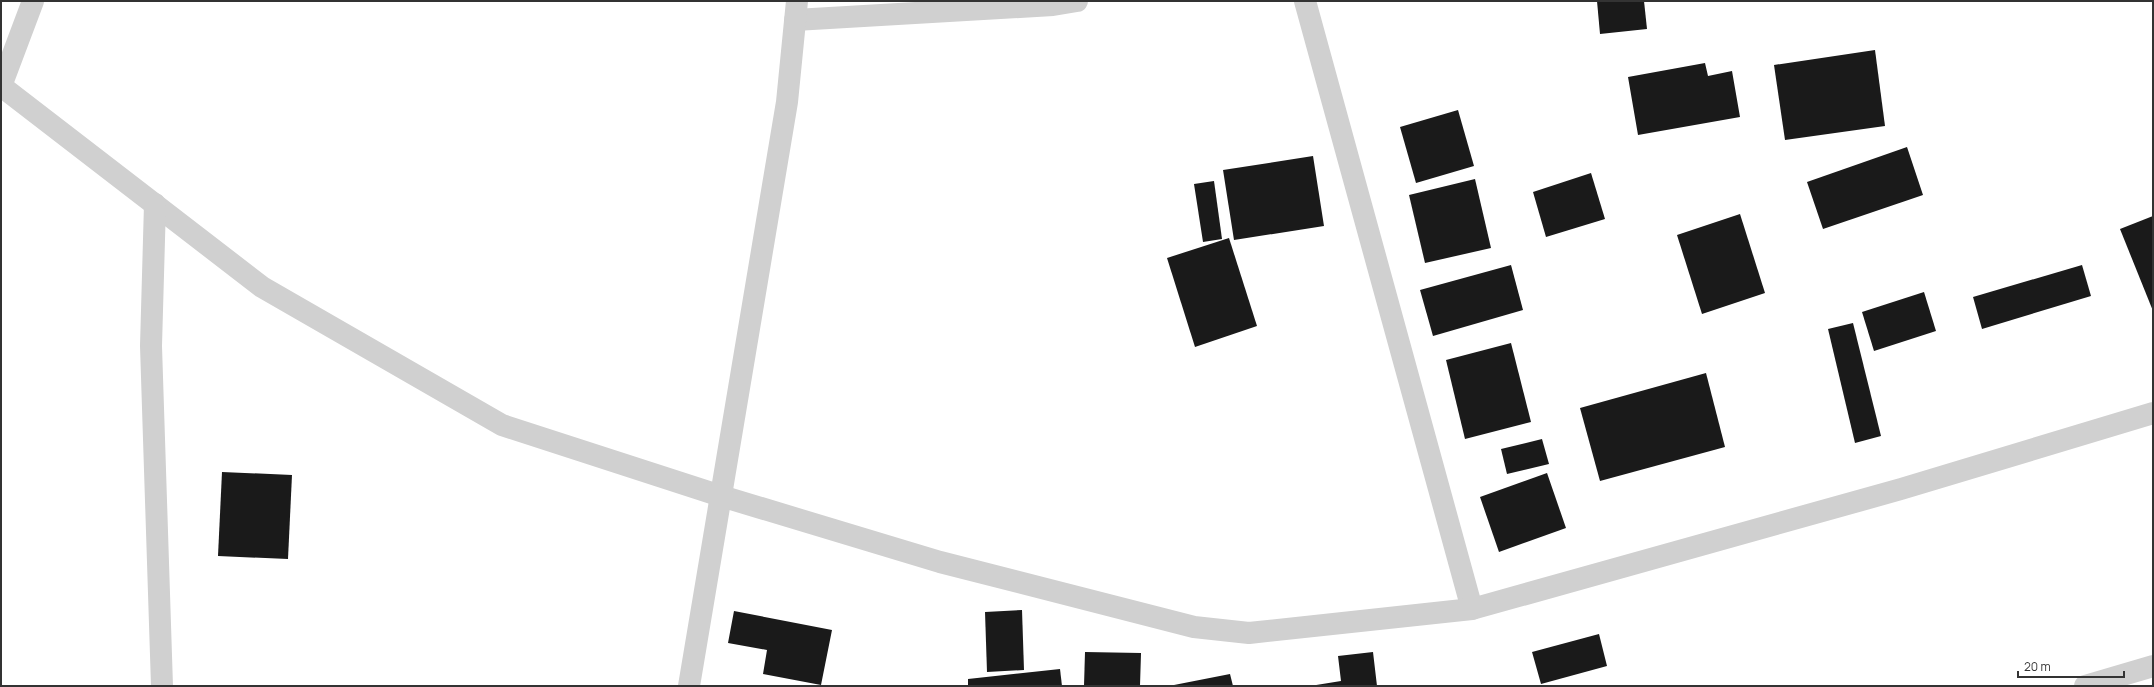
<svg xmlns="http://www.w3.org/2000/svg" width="2154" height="687" viewBox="0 0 2154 687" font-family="Manrope,sans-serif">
  <rect width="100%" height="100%" fill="#fff"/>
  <!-- building -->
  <g fill="#1a1a1a">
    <path d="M 1597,1 L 1644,1 L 1647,29 L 1600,34 Z"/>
    <path d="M 1875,50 L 1885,126 L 1785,140 L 1774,65 Z"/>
    <path d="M 1705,63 L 1708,76 L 1732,71 L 1740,117 L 1638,135 L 1628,77 Z"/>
    <path d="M 1458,110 L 1474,166 L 1416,183 L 1400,127 Z"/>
    <path d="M 1907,147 L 1923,195 L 1823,229 L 1807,182 Z"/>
    <path d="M 1313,156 L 1324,226 L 1234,240 L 1223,170 Z"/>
    <path d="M 1591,173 L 1605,219 L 1546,237 L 1533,192 Z"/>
    <path d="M 1475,179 L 1491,248 L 1425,263 L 1409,195 Z"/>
    <path d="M 1214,181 L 1222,239 L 1203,242 L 1194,184 Z"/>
    <path d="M 1740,214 L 1765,293 L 1702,314 L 1677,235 Z"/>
    <path d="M 2153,216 L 2153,311 L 2120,229 Z"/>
    <path d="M 1229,238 L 1257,326 L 1195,347 L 1167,258 Z"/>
    <path d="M 1511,265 L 1523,310 L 1433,336 L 1420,290 Z"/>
    <path d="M 2082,265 L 2091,296 L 1982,329 L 1973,297 Z"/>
    <path d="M 1924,292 L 1936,331 L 1874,351 L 1862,312 Z"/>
    <path d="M 1853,323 L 1881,436 L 1855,443 L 1828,329 Z"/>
    <path d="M 1511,343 L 1531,422 L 1465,439 L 1446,360 Z"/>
    <path d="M 1706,373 L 1725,447 L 1600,481 L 1580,408 Z"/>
    <path d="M 1542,439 L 1549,464 L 1507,474 L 1501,449 Z"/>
    <path d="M 222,472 L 292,475 L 288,559 L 218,556 Z"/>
    <path d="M 1547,473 L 1566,528 L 1499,552 L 1480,497 Z"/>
    <path d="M 1022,610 L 1024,670 L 987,672 L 985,612 Z"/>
    <path d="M 734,611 L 832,630 L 821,685 L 763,674 L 767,650 L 728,643 Z"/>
    <path d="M 1599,634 L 1607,666 L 1541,684 L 1532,652 Z"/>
    <path d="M 1085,652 L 1141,653 L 1140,686 L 1084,686 Z"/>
    <path d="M 1373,652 L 1377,686 L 1310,686 L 1341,681 L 1338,656 Z"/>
    <path d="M 1060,669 L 1062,686 L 968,686 L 968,679 Z"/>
    <path d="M 1230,674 L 1233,686 L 1174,686 L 1174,685 Z"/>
  </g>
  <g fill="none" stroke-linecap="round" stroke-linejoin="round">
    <!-- street -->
    <g stroke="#d0d0d0" stroke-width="22">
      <path d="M 1305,1 L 1472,609"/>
      <path d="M 795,20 L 1053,5 L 1077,1"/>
      <path d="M 1,86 L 262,287 L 502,425 L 721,496 L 940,562 L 1194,627 L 1249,633 L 1472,609 L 1901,489 L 2153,413"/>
      <path d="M 1,86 L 33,1"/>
      <path d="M 155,204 L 151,346 L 162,686"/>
      <path d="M 689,686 L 787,102 L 797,1"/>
      <path d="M 2085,686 L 2153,666"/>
    </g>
  </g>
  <!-- border -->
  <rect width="2154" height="687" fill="none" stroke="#333333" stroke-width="4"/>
  <!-- scale -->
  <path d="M2018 671v6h106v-6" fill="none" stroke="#333333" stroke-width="2"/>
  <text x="2024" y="671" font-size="12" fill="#333333" stroke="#ffffff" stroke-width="3" paint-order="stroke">20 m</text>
</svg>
